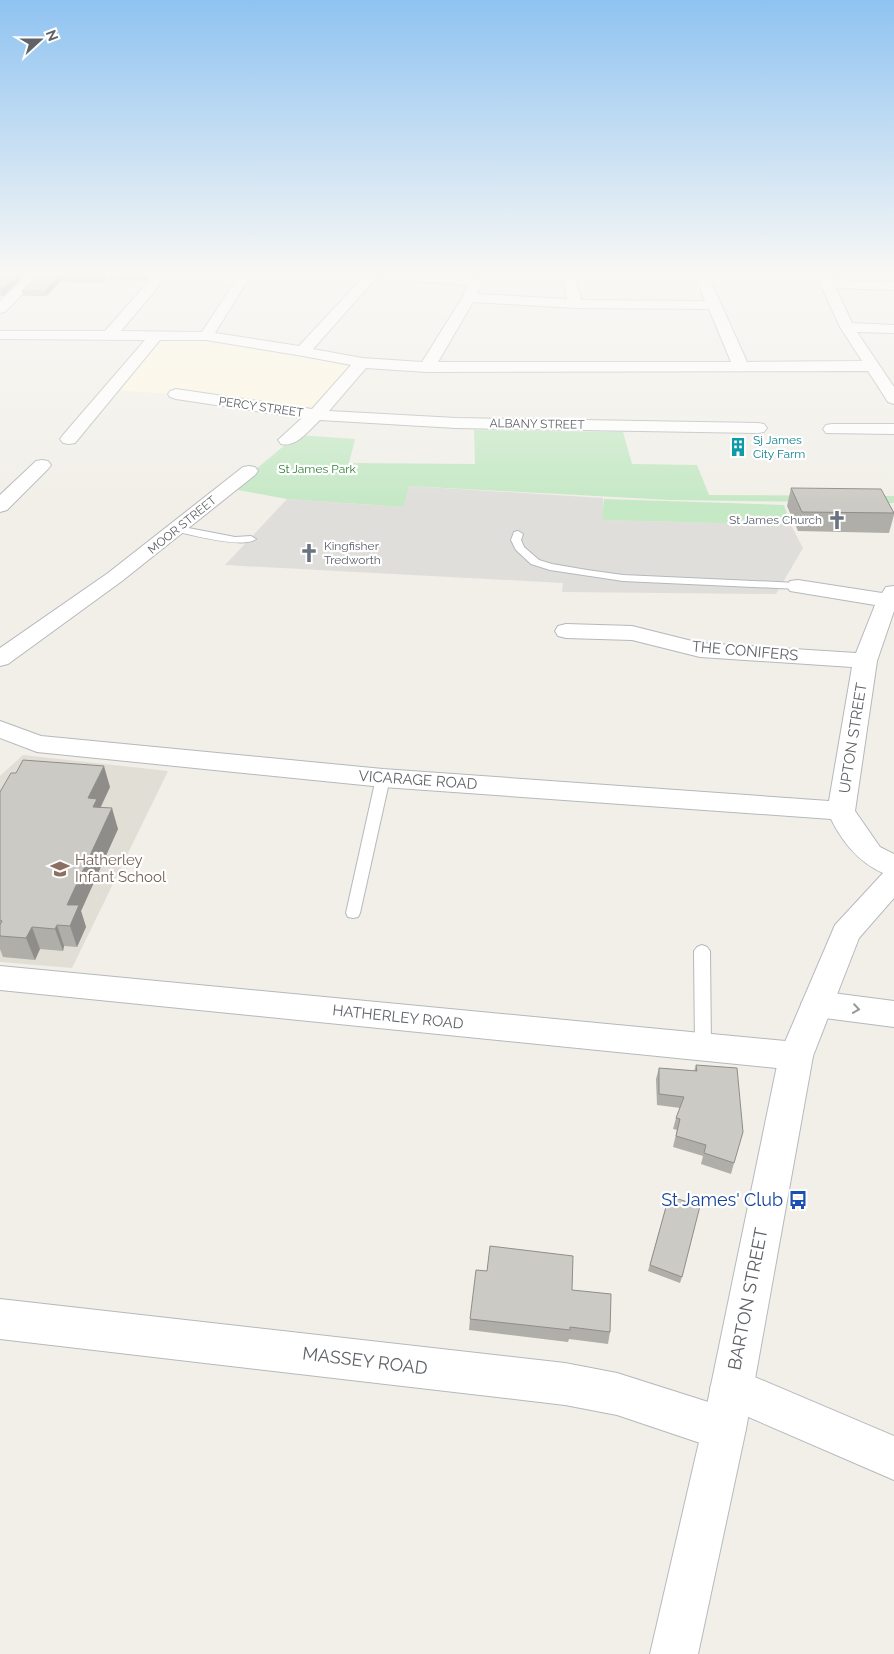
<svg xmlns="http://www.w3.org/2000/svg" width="894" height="1654" viewBox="0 0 894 1654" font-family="Raleway,sans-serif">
  <rect width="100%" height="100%" fill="#f1efe8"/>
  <!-- commercial -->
  <path fill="#fef7e0" d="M 156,336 L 206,336 L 362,363 L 316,415 L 176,394 L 110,390 Z"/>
  <!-- industrial -->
  <path fill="#e0deda" d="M 409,486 L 603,498 L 603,520 L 791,525 L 803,548 L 776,594 L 562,592 L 563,583 L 225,565 L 287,499 L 402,507 Z"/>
  <!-- education -->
  <path fill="#e1ded6" d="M 23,755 L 168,771 L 72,968 L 0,962 L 0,776 Z"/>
  <!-- green -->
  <g fill="#c5e8c5">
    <path d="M 474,430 L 623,432 L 632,464 L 697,465 L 709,495 L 894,496 L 894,503 L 670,500 L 409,486 L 403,507 L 287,499 L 232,489 L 297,435 L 355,439 L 349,463 L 475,464 Z"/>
    <path d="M 604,499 L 784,505 L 791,525 L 602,520 Z"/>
  </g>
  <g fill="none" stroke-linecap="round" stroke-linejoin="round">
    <!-- service casing -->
    <g stroke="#b5b8bc" stroke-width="2">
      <g id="service">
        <path d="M 178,526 L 235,537 L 251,536 L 256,539 C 244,549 191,535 175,531 L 173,529 Z"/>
        <path d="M 518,531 L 523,534 L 521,540 L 524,547 L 539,560 L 552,564 L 587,570 L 623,575 L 798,583 L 803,586 L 798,589 L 623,581 L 550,570 L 531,564 L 516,550 L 511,540 L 514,532 Z"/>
        <path d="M 383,774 L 390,778 L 360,913 L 358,917 L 353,918 L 348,917 L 346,913 L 376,778 Z"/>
        <path d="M 702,945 L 707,947 L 710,951 L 711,1047 L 709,1052 L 703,1054 L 697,1052 L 695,1047 L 694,951 L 697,947 Z"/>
      </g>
    </g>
    <!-- minor casing -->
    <g stroke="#b5b8bc" stroke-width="2">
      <g id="minor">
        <path d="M 27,275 L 41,275 L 5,312 L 0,313 L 0,301 Z"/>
        <path d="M 154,275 L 168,275 L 121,331 L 202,332 L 239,275 L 251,275 L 215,333 L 299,346 L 365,275 C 383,275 474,272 483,282 L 477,294 L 567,299 L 562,275 L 575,275 L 581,300 L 705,301 L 695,275 L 708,275 L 747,362 L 862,361 L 840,327 L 816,275 L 829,275 L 832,280 L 894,282 L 894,290 L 836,288 L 852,323 L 894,325 L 894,333 L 857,332 L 894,387 L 894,404 L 888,402 L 868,371 L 427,372 L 366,368 L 329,411 L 456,418 L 758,423 L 764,424 L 767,428 L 764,432 L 758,433 L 456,428 L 320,420 C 309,430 296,448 281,444 L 278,440 L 302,418 L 176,399 L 170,397 L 168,394 L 170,391 L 176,389 L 312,409 L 351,365 L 303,356 L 206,340 L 160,340 L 75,443 L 69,444 L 63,443 L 60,439 L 63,435 L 145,340 L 0,339 L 0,331 L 105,331 ZM 378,276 L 384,279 L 468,285 L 462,298 L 422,362 L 362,358 L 313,349 ZM 473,302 L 576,308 L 709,309 L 731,362 L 438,362 Z"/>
        <path d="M 832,424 L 894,424 L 894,434 L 826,433 L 823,429 L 826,425 Z"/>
        <path d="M 42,460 L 48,461 L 51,465 L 48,469 L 7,510 L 0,512 L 0,495 L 36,461 Z"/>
        <path d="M 249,466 L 255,467 L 258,471 L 255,475 L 122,581 L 8,664 L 0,666 L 0,648 L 108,573 L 243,467 Z"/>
        <path d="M 798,580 L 882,593 L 886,587 L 894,586 L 894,611 L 877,661 L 855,811 L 880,847 L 894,854 L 894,877 C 864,868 845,847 831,819 L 383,787 L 37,752 L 0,738 L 0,721 L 41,736 L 383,769 L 829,801 L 852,667 L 700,657 L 632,640 L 566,638 L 558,636 L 555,631 L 558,626 L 566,624 L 632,626 L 700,643 L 856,653 L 875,605 L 790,591 L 787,586 L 790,581 Z"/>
        <path d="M 0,966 L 796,1042 L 808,1046 L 813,1056 L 808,1066 L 796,1070 L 0,990 Z"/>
        <path d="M 817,991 L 894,1001 L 894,1027 L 817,1017 L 806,1013 L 801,1004 L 806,995 Z"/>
        <path d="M 0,1299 L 565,1363 L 617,1373 L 724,1407 L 739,1414 L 746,1429 L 739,1444 L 724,1451 L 617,1415 L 565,1405 L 0,1339 Z"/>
        <path d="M 731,1367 L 894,1436 L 894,1480 L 716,1403 L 710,1388 L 716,1373 Z"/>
      </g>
    </g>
    <!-- secondary casing -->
    <g stroke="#b6babf" stroke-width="2">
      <path id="secondary" d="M 894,869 L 894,898 L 859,938 L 813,1056 L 746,1429 L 698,1654 L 650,1654 L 702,1429 L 779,1056 L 835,925 L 884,872 Z"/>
    </g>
    <!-- service -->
    <use href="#service" fill="#fff" fill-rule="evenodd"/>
    <!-- minor -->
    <use href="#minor" fill="#fff" fill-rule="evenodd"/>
    <!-- secondary -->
    <use href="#secondary" fill="#fff" fill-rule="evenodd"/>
  </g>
  <!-- wall -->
  <g fill="#afaea9">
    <path d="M 0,275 L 25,275 L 3,296 L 0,296 Z"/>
    <path d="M 37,275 L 152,275 L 144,281 L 106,279 L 103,283 L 60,282 L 46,296 L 23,296 L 22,291 Z"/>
    <path d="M 791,488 L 894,512 L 894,515 L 889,533 L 798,531 L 787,506 Z"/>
    <path d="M 16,773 L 110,787 L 101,807 L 118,829 L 81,911 L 86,927 L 77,947 L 64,946 L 63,951 L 40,949 L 35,960 L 3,957 L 0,949 L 0,792 Z"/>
    <path d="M 696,1065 L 734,1163 L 731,1174 L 701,1164 L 703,1156 L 673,1147 L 677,1130 L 673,1129 L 676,1118 L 680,1108 L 657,1105 L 656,1079 L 659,1068 L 694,1071 Z"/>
    <path d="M 669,1196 L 682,1277 L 680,1283 L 648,1271 Z"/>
    <path d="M 572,1290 L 610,1332 L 608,1344 L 569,1339 L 568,1342 L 469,1330 L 470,1319 Z"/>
  </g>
  <!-- shaded-wall -->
  <g fill="#8f8d8a">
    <path d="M 19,275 L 25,275 L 3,296 L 1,290 Z"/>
    <path d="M 105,275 L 106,279 L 103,283 L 102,277 Z"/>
    <path d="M 145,275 L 152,275 L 144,281 L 143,276 Z"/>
    <path d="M 58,276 L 60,282 L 46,296 L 45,291 Z"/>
    <path d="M 104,766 L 110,787 L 100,808 L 99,828 L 88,798 Z"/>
    <path d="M 112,808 L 118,829 L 81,911 L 86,927 L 77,947 L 70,926 L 67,905 Z"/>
    <path d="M 57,925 L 64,946 L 63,951 L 55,929 Z"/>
    <path d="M 32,927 L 40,949 L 35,960 L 26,938 Z"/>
  </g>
  <!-- building -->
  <g fill="#cccac5" stroke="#8f8d8a">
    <path d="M 0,275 L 19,275 L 1,290 L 0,290 Z"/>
    <path d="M 37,275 L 104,275 L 102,277 L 58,276 L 45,291 L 22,291 Z"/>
    <path d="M 113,275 L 145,275 L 143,276 Z"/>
    <path d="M 791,488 L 881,489 L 894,513 L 802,512 Z"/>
    <path d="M 23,760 L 104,766 L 88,798 L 97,799 L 93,807 L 112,808 L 67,905 L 79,905 L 70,926 L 57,925 L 55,929 L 32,927 L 26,938 L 0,936 L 0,925 L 2,921 L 0,920 L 0,792 L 11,773 L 16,773 Z"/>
    <path d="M 696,1065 L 737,1068 L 743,1132 L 734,1163 L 704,1153 L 706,1145 L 676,1136 L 680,1119 L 676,1118 L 684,1097 L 659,1094 L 659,1068 L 697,1071 Z"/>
    <path d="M 669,1196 L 700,1206 L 682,1277 L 650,1265 Z"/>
    <path d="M 490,1246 L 573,1256 L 572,1290 L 611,1294 L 610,1332 L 570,1327 L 570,1330 L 470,1319 L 476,1270 L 487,1271 Z"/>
  </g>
  <!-- one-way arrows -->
  <defs><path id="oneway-chevron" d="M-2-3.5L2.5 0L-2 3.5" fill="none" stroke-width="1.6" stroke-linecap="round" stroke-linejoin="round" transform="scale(1.25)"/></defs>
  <use stroke="#979a9d" href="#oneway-chevron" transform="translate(856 1009) rotate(8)"/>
  <!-- sky -->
  <linearGradient id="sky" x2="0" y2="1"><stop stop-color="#8fc3f1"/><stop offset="0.54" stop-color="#f9f8f5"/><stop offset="1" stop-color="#f9f8f5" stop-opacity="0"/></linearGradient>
  <rect width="894" height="506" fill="url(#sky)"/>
  <!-- icons -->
  <defs>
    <g id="building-bare" transform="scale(1.5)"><path d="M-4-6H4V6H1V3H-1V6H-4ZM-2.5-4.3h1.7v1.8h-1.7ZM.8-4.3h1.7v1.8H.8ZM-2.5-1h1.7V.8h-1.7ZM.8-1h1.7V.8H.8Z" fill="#0f9aa8" stroke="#fff" stroke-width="2.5" paint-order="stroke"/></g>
    <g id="church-bare" transform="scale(1.5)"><path d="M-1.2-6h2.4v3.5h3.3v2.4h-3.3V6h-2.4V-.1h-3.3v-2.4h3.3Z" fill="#6b7280" stroke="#fff" stroke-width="2.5" paint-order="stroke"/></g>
    <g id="school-bare" transform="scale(1.5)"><path d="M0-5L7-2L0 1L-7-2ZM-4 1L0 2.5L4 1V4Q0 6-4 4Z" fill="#8d6e63" stroke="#fff" stroke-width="2.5" paint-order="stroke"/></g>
    <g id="bus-bare" transform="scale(1.5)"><path d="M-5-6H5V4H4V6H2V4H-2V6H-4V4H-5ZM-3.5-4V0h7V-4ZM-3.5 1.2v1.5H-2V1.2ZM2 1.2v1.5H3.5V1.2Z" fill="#1a4fb4" stroke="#fff" stroke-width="2.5" paint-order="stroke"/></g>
  </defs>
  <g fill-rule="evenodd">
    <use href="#building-bare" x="738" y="447"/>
    <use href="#church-bare" x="837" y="520"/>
    <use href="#church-bare" x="309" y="553"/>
    <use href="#school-bare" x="60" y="869"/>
    <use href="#bus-bare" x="798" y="1200"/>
  </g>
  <g text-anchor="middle" stroke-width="4.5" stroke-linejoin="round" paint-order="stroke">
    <!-- far-street labels -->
    <g font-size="12" fill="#5f6368" stroke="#fff">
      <text transform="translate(261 407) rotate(8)" y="4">PERCY STREET</text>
      <text transform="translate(537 424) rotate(1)" y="4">ALBANY STREET</text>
      <text transform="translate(182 525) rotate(-39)" y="4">MOOR STREET</text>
    </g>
    <!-- far-culture labels -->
    <g font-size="12" fill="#0d838f" stroke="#fff" text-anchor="start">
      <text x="753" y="444">Sj James<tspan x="753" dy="14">City Farm</tspan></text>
    </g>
    <!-- far-park labels -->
    <g font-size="12" fill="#348238" stroke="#fff">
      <text x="317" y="473">St James Park</text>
    </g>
    <!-- far-worship labels -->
    <g font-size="12" fill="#5b616d" stroke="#fff" text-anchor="end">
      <text x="822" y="524">St James Church</text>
      <text x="324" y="550" text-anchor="start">Kingfisher<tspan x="324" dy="14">Tredworth</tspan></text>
    </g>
    <!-- street labels -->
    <g font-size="15" fill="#5f6368" stroke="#fff">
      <text transform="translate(745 651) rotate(5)" y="5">THE CONIFERS</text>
      <text transform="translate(853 738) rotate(-81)" y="5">UPTON STREET</text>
      <text transform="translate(418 780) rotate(4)" y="5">VICARAGE ROAD</text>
      <text transform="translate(398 1017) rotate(6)" y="5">HATHERLEY ROAD</text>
    </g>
    <!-- education labels -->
    <g font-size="15" fill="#785e54" stroke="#fff" text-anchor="start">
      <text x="75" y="865">Hatherley<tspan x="75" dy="17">Infant School</tspan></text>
    </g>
    <!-- near-transit labels -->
    <g font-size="18" fill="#164399" stroke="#fff" text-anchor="end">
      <text x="783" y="1206">St James' Club</text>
    </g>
    <!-- near-street labels -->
    <g font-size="18" fill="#5f6368" stroke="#fff">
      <text transform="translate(748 1299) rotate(-79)" y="6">BARTON STREET</text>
      <text transform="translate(365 1361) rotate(7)" y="6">MASSEY ROAD</text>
    </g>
  </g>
  <!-- north arrow -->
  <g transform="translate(40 40) rotate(69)" stroke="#ffffff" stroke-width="4" paint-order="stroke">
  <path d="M0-4L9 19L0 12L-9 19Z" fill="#5f6368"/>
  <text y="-8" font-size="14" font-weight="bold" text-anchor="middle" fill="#5f6368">N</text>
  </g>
</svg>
